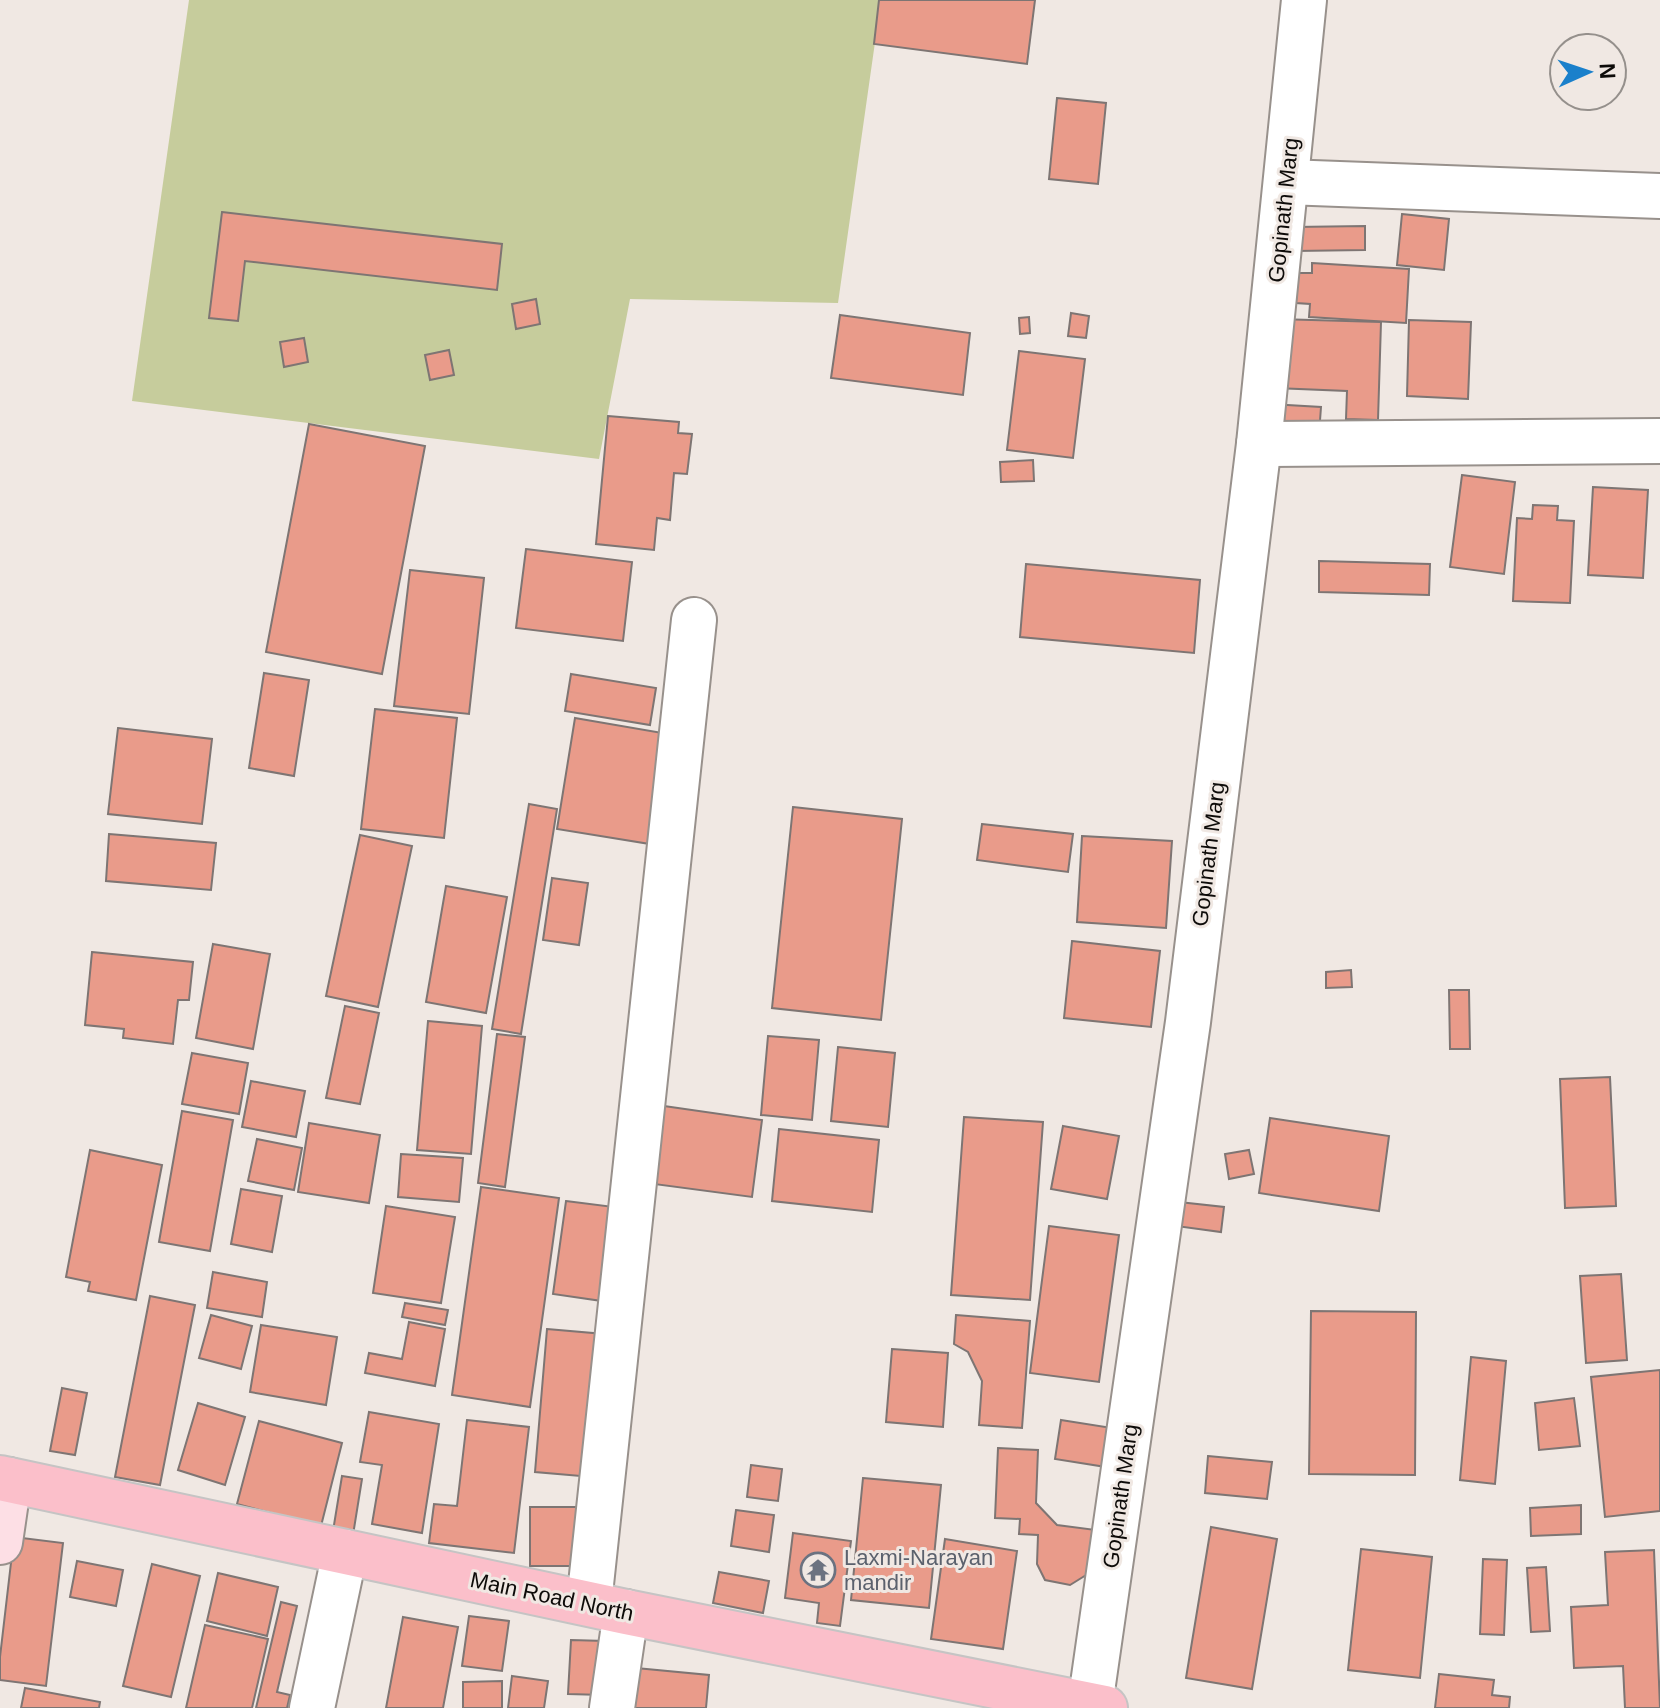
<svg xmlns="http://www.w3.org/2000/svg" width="1660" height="1708" viewBox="0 0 1660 1708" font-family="Arial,sans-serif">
  <rect width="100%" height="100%" fill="#f0e8e3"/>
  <!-- green -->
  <path fill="#c6cc9c" d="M 189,0 L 881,0 L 838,303 L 630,299 L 599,459 L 132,401 Z"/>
  <!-- building -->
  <g fill="#e99b8a" stroke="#7e7573" stroke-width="2">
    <path d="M 879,0 L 1035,0 L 1027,64 L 874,44 Z"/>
    <path d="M 1057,98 L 1106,103 L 1098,184 L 1049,179 Z"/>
    <path d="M 222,212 L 502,244 L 497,290 L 245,261 L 238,321 L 209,318 Z"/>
    <path d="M 1402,214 L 1449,219 L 1444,270 L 1397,265 Z"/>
    <path d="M 1365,226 L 1365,250 L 1295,251 L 1294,227 Z"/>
    <path d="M 1312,263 L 1409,269 L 1406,323 L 1309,317 L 1310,304 L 1296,303 L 1298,273 L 1312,273 Z"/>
    <path d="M 536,299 L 540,324 L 516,329 L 512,304 Z"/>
    <path d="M 1071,313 L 1089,316 L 1086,338 L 1068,336 Z"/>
    <path d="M 840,315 L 970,333 L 963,395 L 831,378 Z"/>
    <path d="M 1029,317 L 1030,333 L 1020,334 L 1019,318 Z"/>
    <path d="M 1277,319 L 1381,322 L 1378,420 L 1346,419 L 1347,391 L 1275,388 Z"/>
    <path d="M 1409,320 L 1471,322 L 1468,399 L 1407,396 Z"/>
    <path d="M 304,338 L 308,362 L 284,367 L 280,342 Z"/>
    <path d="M 449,350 L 454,375 L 430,380 L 425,355 Z"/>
    <path d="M 1019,351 L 1085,359 L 1073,458 L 1007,450 Z"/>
    <path d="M 1269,404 L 1321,407 L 1319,434 L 1267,431 Z"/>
    <path d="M 608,416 L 679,422 L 678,433 L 692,434 L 687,474 L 674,473 L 670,520 L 657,518 L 654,550 L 596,544 Z"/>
    <path d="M 309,424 L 425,446 L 382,674 L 266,652 Z"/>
    <path d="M 1033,460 L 1034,481 L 1001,482 L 1000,462 Z"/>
    <path d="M 1462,475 L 1515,482 L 1504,574 L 1450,567 Z"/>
    <path d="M 1593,487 L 1648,490 L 1643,578 L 1588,575 Z"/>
    <path d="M 1533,505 L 1558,506 L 1557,520 L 1574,521 L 1570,603 L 1513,601 L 1517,518 L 1532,519 Z"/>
    <path d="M 526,549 L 632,562 L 623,641 L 516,628 Z"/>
    <path d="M 1319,561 L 1430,564 L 1429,595 L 1319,592 Z"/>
    <path d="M 1026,564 L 1200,580 L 1194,653 L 1020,637 Z"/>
    <path d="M 410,570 L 484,578 L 469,714 L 394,706 Z"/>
    <path d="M 264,673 L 309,680 L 294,776 L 249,768 Z"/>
    <path d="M 571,674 L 656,688 L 650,725 L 565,711 Z"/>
    <path d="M 375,709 L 457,718 L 444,838 L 361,829 Z"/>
    <path d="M 575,718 L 674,735 L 656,845 L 557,829 Z"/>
    <path d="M 118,728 L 212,739 L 202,824 L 108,814 Z"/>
    <path d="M 529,804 L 557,809 L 521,1034 L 492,1029 Z"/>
    <path d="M 793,807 L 902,819 L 881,1020 L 772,1008 Z"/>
    <path d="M 982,824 L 1073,834 L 1068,872 L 977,860 Z"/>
    <path d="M 109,834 L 216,843 L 211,890 L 106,881 Z"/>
    <path d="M 360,835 L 412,846 L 378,1007 L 326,996 Z"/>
    <path d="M 1082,836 L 1172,841 L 1166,928 L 1077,922 Z"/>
    <path d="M 552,878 L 588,883 L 579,945 L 543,940 Z"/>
    <path d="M 446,886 L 507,897 L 486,1013 L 426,1002 Z"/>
    <path d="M 1072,941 L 1160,951 L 1151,1027 L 1064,1018 Z"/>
    <path d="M 213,944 L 270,954 L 253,1049 L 196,1038 Z"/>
    <path d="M 92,952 L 193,962 L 189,1000 L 178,1000 L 173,1044 L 123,1038 L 124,1029 L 85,1025 Z"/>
    <path d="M 1351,970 L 1352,987 L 1326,988 L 1326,972 Z"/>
    <path d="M 1449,990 L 1469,990 L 1470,1049 L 1450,1049 Z"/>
    <path d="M 345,1006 L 379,1013 L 360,1104 L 326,1098 Z"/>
    <path d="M 428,1021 L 482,1026 L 471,1154 L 417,1150 Z"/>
    <path d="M 497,1034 L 525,1037 L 505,1187 L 478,1183 Z"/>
    <path d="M 768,1036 L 819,1040 L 812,1120 L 761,1115 Z"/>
    <path d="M 838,1047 L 895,1053 L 888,1127 L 831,1121 Z"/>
    <path d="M 192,1053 L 248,1063 L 239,1114 L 182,1104 Z"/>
    <path d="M 1610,1077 L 1616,1206 L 1565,1208 L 1560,1079 Z"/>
    <path d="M 251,1081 L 305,1091 L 296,1137 L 242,1127 Z"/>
    <path d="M 664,1106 L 762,1120 L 752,1197 L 654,1184 Z"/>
    <path d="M 182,1111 L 233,1120 L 210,1251 L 159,1242 Z"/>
    <path d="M 964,1117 L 1043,1122 L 1030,1300 L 951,1295 Z"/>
    <path d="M 1270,1118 L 1389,1136 L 1379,1211 L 1259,1193 Z"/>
    <path d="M 309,1123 L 380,1135 L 369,1203 L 298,1192 Z"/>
    <path d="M 1063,1126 L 1119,1136 L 1107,1199 L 1051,1189 Z"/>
    <path d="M 779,1129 L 879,1140 L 872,1212 L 772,1201 Z"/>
    <path d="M 257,1139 L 302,1148 L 294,1190 L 248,1181 Z"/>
    <path d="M 90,1150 L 162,1165 L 136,1300 L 88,1291 L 90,1282 L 66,1277 Z"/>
    <path d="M 1249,1150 L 1254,1174 L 1229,1179 L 1225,1154 Z"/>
    <path d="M 401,1154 L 463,1158 L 459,1202 L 398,1197 Z"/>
    <path d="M 481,1187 L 559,1198 L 530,1407 L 452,1395 Z"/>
    <path d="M 241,1189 L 282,1196 L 272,1252 L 231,1244 Z"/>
    <path d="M 566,1201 L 614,1207 L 602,1301 L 553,1294 Z"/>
    <path d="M 1179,1202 L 1224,1207 L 1221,1232 L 1176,1226 Z"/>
    <path d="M 386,1206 L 455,1217 L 441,1303 L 373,1293 Z"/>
    <path d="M 1049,1226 L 1119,1235 L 1099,1382 L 1030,1373 Z"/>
    <path d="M 213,1272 L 267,1282 L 262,1317 L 207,1308 Z"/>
    <path d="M 1621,1274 L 1627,1360 L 1586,1363 L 1580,1276 Z"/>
    <path d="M 150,1296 L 195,1305 L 160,1485 L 115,1477 Z"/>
    <path d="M 405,1303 L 448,1310 L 445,1325 L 402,1317 Z"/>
    <path d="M 1311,1311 L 1416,1312 L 1415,1475 L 1309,1474 Z"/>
    <path d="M 211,1315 L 252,1326 L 241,1369 L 199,1358 Z"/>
    <path d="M 956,1315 L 1030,1321 L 1022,1428 L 979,1425 L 982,1381 L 968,1352 L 954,1344 Z"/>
    <path d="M 409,1322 L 445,1329 L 435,1386 L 365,1373 L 369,1353 L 402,1359 Z"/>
    <path d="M 261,1325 L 337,1337 L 326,1405 L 250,1392 Z"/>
    <path d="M 547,1329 L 604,1334 L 592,1477 L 535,1472 Z"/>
    <path d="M 892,1349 L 948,1353 L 943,1427 L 886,1422 Z"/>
    <path d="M 1471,1357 L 1506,1361 L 1495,1484 L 1460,1480 Z"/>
    <path d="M 1660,1370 L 1660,1511 L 1605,1517 L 1591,1377 Z"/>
    <path d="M 62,1388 L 87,1393 L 75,1455 L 50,1451 Z"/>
    <path d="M 1574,1398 L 1580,1446 L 1539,1450 L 1535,1403 Z"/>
    <path d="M 198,1403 L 245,1417 L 225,1485 L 178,1470 Z"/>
    <path d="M 369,1412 L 439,1424 L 422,1533 L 372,1524 L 382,1465 L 360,1462 Z"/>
    <path d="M 467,1420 L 529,1427 L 514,1553 L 429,1543 L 434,1504 L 457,1506 Z"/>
    <path d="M 1061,1420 L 1112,1428 L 1106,1467 L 1055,1459 Z"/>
    <path d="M 259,1421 L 342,1443 L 321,1526 L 237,1504 Z"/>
    <path d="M 998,1448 L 1038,1450 L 1036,1503 L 1057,1525 L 1096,1530 L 1091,1572 L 1070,1585 L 1045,1580 L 1037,1564 L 1038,1535 L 1019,1534 L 1020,1519 L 995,1518 Z"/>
    <path d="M 1208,1456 L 1272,1462 L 1267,1499 L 1205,1493 Z"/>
    <path d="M 751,1465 L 782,1469 L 778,1501 L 747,1497 Z"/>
    <path d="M 342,1476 L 362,1479 L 353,1535 L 333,1531 Z"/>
    <path d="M 863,1478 L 941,1485 L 929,1608 L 851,1600 Z"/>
    <path d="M 1581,1505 L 1581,1534 L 1531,1536 L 1530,1508 Z"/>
    <rect x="530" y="1507" width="54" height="59"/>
    <path d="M 736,1510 L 774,1515 L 769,1552 L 731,1546 Z"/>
    <path d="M 1211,1527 L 1277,1539 L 1252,1689 L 1186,1678 Z"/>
    <path d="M 793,1533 L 851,1541 L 840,1626 L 817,1623 L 819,1603 L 785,1598 Z"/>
    <path d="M 14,1537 L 63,1543 L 46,1686 L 0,1680 L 0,1657 Z"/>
    <path d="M 945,1539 L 1017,1551 L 1003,1649 L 931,1639 Z"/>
    <path d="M 1361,1549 L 1432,1557 L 1420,1678 L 1348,1670 Z"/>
    <path d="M 1654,1550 L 1660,1708 L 1625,1708 L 1623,1666 L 1574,1668 L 1571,1607 L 1608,1605 L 1605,1552 Z"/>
    <path d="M 1483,1559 L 1507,1560 L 1504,1635 L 1480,1634 Z"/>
    <path d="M 77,1561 L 123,1570 L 116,1606 L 70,1597 Z"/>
    <path d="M 152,1564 L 200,1576 L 171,1697 L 123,1686 Z"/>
    <path d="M 1546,1567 L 1550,1631 L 1531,1632 L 1527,1568 Z"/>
    <path d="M 719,1572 L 769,1581 L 763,1613 L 713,1603 Z"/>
    <path d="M 218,1573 L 278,1587 L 267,1636 L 207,1621 Z"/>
    <path d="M 281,1602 L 297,1606 L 277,1692 L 290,1695 L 287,1708 L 256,1708 Z"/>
    <path d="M 469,1616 L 509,1621 L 502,1671 L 462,1666 Z"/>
    <path d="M 403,1617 L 458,1627 L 443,1708 L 386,1708 Z"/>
    <path d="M 205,1625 L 268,1639 L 252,1708 L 186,1708 Z"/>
    <path d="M 571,1640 L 605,1641 L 603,1695 L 568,1694 Z"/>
    <path d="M 636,1668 L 709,1675 L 706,1708 L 632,1708 Z"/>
    <path d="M 1439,1674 L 1494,1680 L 1492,1695 L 1510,1697 L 1509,1708 L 1435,1708 Z"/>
    <path d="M 512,1676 L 548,1681 L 544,1708 L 508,1708 Z"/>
    <path d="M 502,1681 L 502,1708 L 463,1708 L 463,1682 Z"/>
    <path d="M 25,1688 L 100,1702 L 99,1708 L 21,1708 Z"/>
  </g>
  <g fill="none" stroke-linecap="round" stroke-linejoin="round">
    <!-- street casing -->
    <g stroke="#98918c" stroke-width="48">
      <g id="street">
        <path d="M 1286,182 L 1660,196"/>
        <path d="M 1259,444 L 1660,441"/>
        <path d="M 589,1603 L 694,620"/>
        <path d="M 1090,1705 L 1188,1022 L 1259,444 L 1304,0"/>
        <path d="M 312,1708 L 345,1552"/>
        <path d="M 612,1708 L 626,1612"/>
      </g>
    </g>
    <!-- secondary casing -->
    <g stroke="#98918c" stroke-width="48">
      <path id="secondary" d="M 0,1542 L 9,1480"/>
    </g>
    <!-- primary casing -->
    <g stroke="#c5c4c4" stroke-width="48">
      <path id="primary" d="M 0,1478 L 626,1612 L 1105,1708"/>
    </g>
    <!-- street -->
    <use href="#street" stroke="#fff" stroke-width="44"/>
    <!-- secondary -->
    <use href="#secondary" stroke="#fddfe5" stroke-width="44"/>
    <!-- primary -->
    <use href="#primary" stroke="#fbbfca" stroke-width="44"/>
  </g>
  <!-- icons -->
  <defs>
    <g id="temple-ring" transform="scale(1.8)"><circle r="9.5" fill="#f0e8e3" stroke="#6b7280" stroke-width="1.5"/><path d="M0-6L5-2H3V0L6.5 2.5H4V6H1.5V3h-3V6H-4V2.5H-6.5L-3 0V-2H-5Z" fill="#6b7280"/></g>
  </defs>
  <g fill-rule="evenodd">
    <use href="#temple-ring" x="818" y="1570"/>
  </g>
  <g text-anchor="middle" stroke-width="6" stroke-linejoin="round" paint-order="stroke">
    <!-- street labels -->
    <g font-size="22" fill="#0d0b09" stroke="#f0e8e3">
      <text transform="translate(1283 210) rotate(-84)" y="8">Gopinath Marg</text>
      <text transform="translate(1208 854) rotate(-83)" y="8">Gopinath Marg</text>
      <text transform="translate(1120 1496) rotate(-82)" y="8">Gopinath Marg</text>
      <text transform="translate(552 1596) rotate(12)" y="8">Main Road North</text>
    </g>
    <!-- worship labels -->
    <g font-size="22" fill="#5b616d" stroke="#f0e8e3" text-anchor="start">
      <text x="844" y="1565">Laxmi-Narayan<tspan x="844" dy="25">mandir</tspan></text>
    </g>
  </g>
  <!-- north arrow -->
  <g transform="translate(1588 72) rotate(87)"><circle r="38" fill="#f0e8e3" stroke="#95908c" stroke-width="2"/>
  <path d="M0-6L14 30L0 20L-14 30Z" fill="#1a80cb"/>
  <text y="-12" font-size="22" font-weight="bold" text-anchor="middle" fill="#0d0b09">N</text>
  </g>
</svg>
